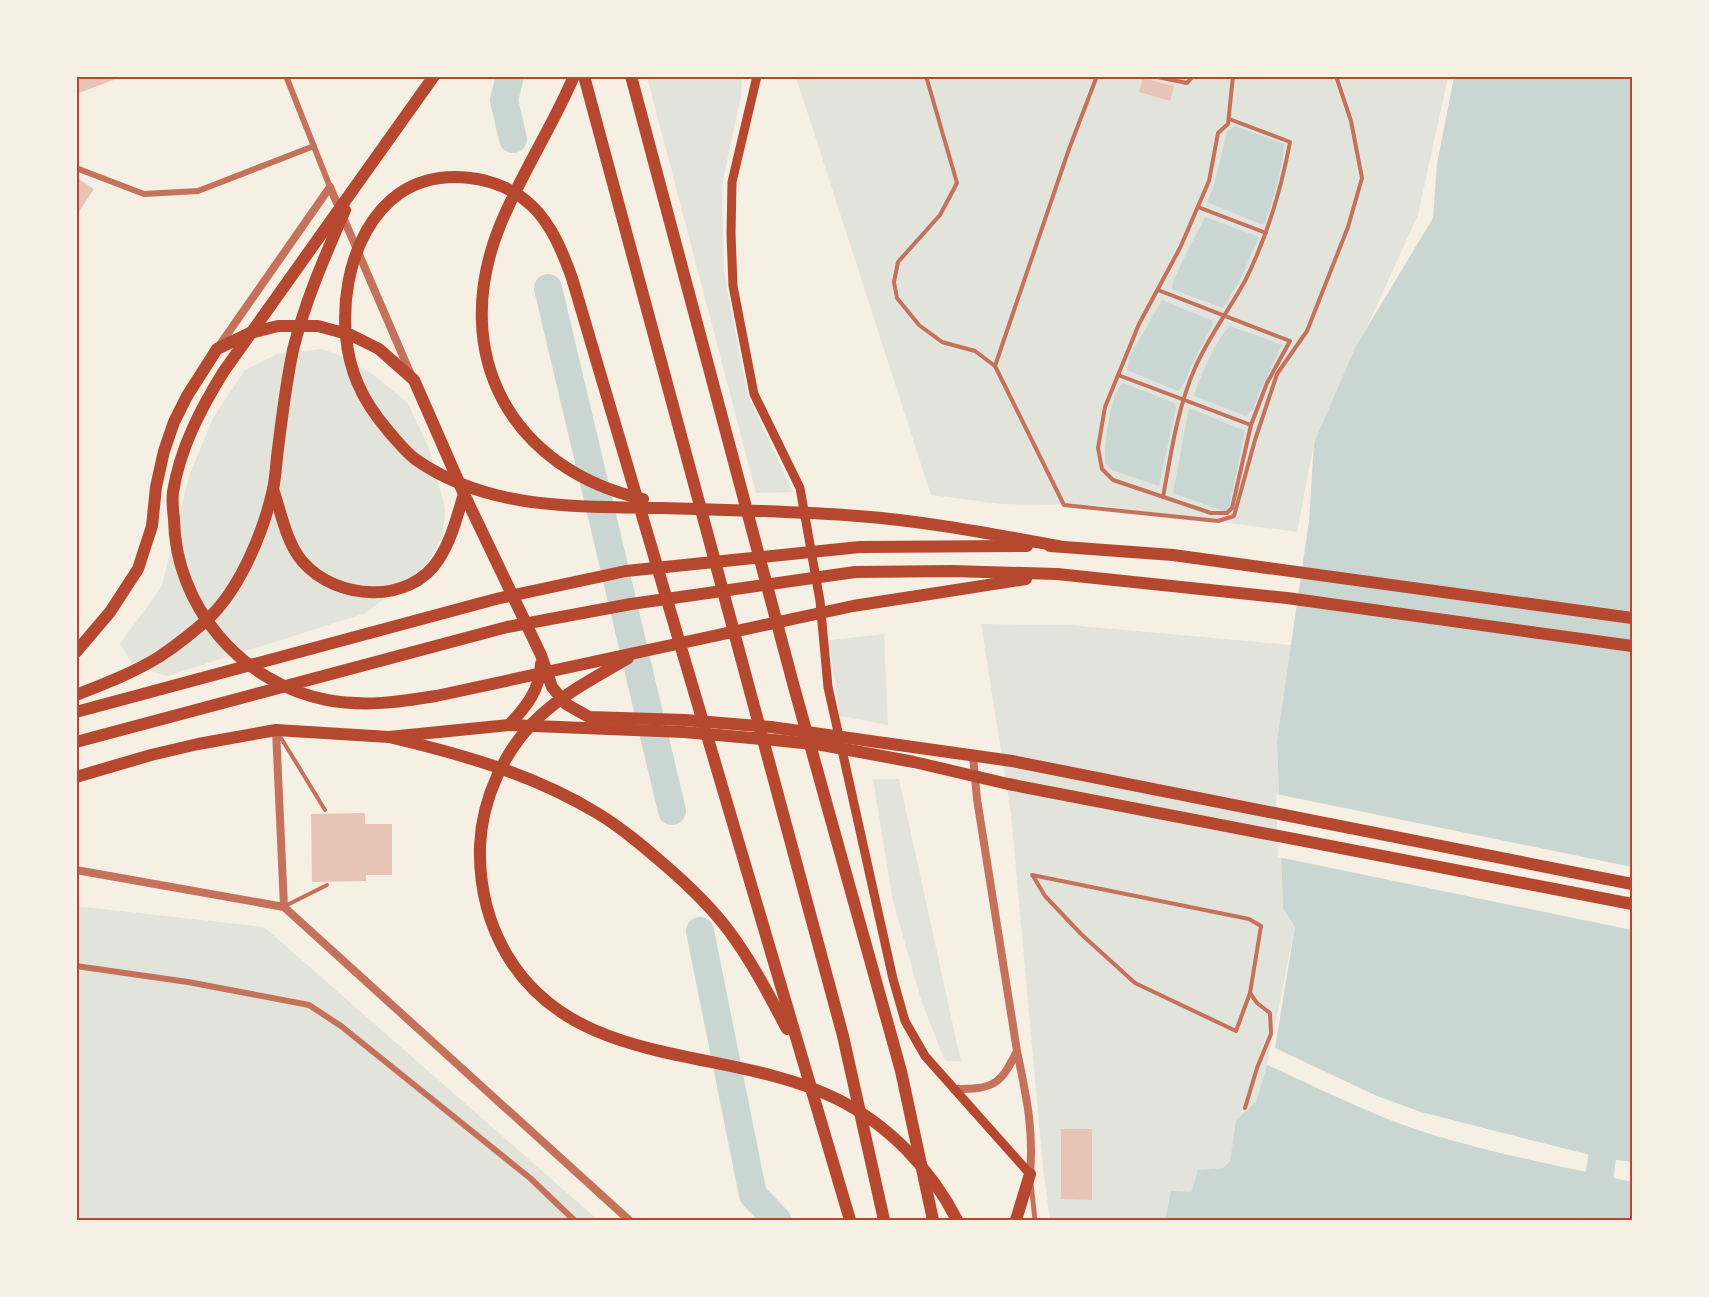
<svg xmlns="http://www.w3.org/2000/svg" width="1709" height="1297" viewBox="0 0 1709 1297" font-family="Barlow,sans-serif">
  <rect width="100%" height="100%" fill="#f6efe4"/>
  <!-- green -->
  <g fill="#e2e4dc">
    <path d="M 647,77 L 742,77 L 741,96 L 722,185 L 724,272 L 747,393 L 793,492 L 756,493 Z"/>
    <path d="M 796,77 L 1448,77 L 1418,215 L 1314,443 L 1297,532 L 1097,505 L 1001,504 L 931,495 Z"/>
    <path d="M 322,349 L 336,354 L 371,373 L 407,402 L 429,448 L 445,508 L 443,536 L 426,565 L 366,613 L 167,676 L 133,665 L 120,644 L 162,586 L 189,476 L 213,418 L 245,370 L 277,354 Z"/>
    <path d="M 981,624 L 1070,625 L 1291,645 L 1277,741 L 1283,908 L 1295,927 L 1267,1065 L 1256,1102 L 1236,1120 L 1230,1161 L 1223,1168 L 1198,1170 L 1191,1192 L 1171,1192 L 1165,1220 L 1050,1220 L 1043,1168 L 1011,814 Z"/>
    <path d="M 884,634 L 888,725 L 840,716 L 829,640 Z"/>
    <path d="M 873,779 L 899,779 L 961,1062 L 945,1061 L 921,1000 L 893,901 Z"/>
    <path d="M 76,906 L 264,927 L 598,1220 L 77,1220 Z"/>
  </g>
  <!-- water -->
  <g fill="#c9d6d2">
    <path d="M 1454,77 L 1632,77 L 1632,1162 L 1602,1158 L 1421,1112 L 1377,1096 L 1275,1048 L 1295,927 L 1283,908 L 1277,741 L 1309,521 L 1314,443 L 1356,346 L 1433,218 L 1437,164 Z"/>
    <path d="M 1235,126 L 1284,144 C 1282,172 1274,196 1265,223 L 1261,224 L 1207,202 L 1214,185 L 1227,132 Z"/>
    <path d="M 1205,217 L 1259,237 L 1240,280 L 1223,308 L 1172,289 C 1171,280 1199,230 1205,217 Z"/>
    <path d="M 1162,300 L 1213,321 L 1212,326 L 1191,366 L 1185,382 L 1178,391 L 1127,370 L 1129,358 Z"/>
    <path d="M 1230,326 L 1282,345 L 1260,391 L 1254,408 L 1246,416 L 1194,396 C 1199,379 1217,337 1230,326 Z"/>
    <path d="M 1123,383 L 1175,403 L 1176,408 L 1159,486 L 1112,470 L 1105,463 C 1104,446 1110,393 1123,383 Z"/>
    <path d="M 1189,408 L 1245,431 L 1229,507 L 1226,512 L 1173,493 Z"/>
    <path d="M 1267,1065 C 1319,1088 1372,1116 1427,1133 C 1494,1154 1564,1167 1632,1182 L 1632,1220 L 1165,1220 L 1171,1191 L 1191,1192 L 1198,1170 L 1223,1168 L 1230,1161 L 1236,1120 L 1256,1102 Z"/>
  </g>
  <!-- pier -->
  <path fill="#f6efe4" d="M 1276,794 L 1632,867 L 1632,930 L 1278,857 Z"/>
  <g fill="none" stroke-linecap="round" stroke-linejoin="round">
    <!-- river -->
    <g stroke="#c9d6d2" stroke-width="28">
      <path d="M 510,76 L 504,100 L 513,139"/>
      <path d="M 548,288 L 672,811"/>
      <path d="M 700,931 L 753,1195 L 777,1220"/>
      <path d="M 1594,1220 L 1607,1118"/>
    </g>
  </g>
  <!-- building -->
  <g fill="#e6c5b7">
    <path d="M 76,76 L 119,76 L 119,78 L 76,94 Z"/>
    <path d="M 1143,78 L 1174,86 L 1170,101 L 1139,92 Z"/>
    <path d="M 76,177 L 94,189 L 76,216 Z"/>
    <path d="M 365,813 L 365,824 L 392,824 L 392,875 L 366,875 L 366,881 L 312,882 L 311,814 Z"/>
    <path d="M 1061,1129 L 1092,1129 L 1092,1200 L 1061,1199 Z"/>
  </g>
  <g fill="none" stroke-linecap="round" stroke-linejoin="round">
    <!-- service -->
    <g stroke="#c5725c" stroke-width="4">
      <path d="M 926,76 L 957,183 L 940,215 L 898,262 L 894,282 L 897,298 L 919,325 L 942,342 L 975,351 L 995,366"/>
      <path d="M 1097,76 L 1069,149 L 995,366 L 1064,505 L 1218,521 L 1234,516 L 1255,440 L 1277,374 L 1307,331 L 1348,227 L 1362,178 L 1351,121 L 1336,76"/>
      <path d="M 1152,76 L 1187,83 L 1193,76"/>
      <path d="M 1198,207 L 1266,233"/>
      <path d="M 1158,290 L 1290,341 L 1267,383 L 1251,425 L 1232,508 L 1227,513 L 1211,513 L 1113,480 L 1102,469 L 1098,448 L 1105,407 L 1139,324 L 1180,248 L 1209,181 L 1218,133 L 1228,124 L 1233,76"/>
      <path d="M 1118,375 L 1251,425"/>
      <path d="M 1163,497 C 1171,454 1177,409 1195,368 C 1208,338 1229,310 1245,281 C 1267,237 1281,190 1290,142 L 1229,119"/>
      <path d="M 278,733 L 325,810"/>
      <path d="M 1032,875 L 1249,919 L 1261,926 L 1250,993 L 1257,1003 L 1270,1013 L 1271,1034 L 1257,1068 L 1245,1108"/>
      <path d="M 1033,876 L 1045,896 L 1081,934 L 1135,983 L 1236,1031 L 1250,993"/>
      <path d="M 285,906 L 327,885"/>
    </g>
    <!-- pedestrian -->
    <path stroke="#c5725c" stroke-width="5" d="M 1031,1183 L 1035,1220"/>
    <!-- minor -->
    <g stroke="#c5725c" stroke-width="6">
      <path d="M 286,76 L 330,187"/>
      <path d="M 76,168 L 144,194 L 198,191 L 314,146"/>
      <path d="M 76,966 L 188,982 L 309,1005 L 341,1026 L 530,1178 L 574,1220"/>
    </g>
    <!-- tertiary -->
    <g stroke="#c5725c" stroke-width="8">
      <path d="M 330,187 L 412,377"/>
      <path d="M 219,346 L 330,187"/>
      <path d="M 276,730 L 284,907"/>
      <path d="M 973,756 L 977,799 L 1017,1051"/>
      <path d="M 76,870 L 284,907 L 629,1220"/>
      <path d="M 954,1089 C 993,1089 1000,1086 1017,1051 C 1026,1095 1034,1129 1030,1174"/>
    </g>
    <!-- secondary -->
    <path stroke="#b5482f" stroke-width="9" d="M 757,76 L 732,182 L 731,234 L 733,286 L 754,394 L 800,488 L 820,601 L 828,687 L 893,979 L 905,1021 L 925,1056 L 1030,1174"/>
    <!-- trunk -->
    <g stroke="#b5482f" stroke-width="12">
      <path d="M 76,652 L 110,612 L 138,569 L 152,526 L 156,487 L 164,451 L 174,422 L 187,396 L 217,349 L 250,333 L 278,326 L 318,326 L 351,335 L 379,349 L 414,380 L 464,494 L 541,655 L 552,687 L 566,704 L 589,717 L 685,720 L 771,727 L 1012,761 L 1632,884"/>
      <path d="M 509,725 C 526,707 540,690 541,664"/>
      <path d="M 76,777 L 151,755 L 198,744 L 276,730 L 389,737 L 509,725 L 684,732 L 774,740 L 822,745 L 914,762 L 1008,784 L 1632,904"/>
    </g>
    <!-- motorway -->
    <g stroke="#b5482f" stroke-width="12">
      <path d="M 434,76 L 224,371 C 201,408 180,448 173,492 C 172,501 173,511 174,519 C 175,606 242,684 327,700 C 365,707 399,702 436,696 L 853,606 L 1026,579"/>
      <path d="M 574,76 C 552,128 520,175 499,228 C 449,355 511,469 643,499"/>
      <path d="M 584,76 L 843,1036 L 884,1220"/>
      <path d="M 631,76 L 794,687 L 901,1071 L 933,1220"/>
      <path d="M 273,489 C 281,512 286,542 302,561 C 336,601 410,605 439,559 C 452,539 457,516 464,494"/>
      <path d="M 1050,546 L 1173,555 L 1632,618"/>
      <path d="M 628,658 C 598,676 566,692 540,716 C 505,748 482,798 480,846 C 479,884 487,921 507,955 C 576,1072 730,1045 837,1099 C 889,1125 931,1169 957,1220"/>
      <path d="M 76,695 C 104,684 133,673 159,657 C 177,645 196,630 212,615 C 242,584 264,530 273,489 C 276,476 276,462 278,449 C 282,416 286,383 293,350 C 305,301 325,256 345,210"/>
      <path d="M 76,712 L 496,599 L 626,571 L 860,547 L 1027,546"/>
      <path d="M 389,737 C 461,754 533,774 597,813 C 622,828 644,847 666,866 C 688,885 711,907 729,931 C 752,962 769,995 787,1029"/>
      <path d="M 76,742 L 507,627 L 631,604 L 855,572 L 952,571 L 1057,574 L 1287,598 L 1632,646"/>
      <path d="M 850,1220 C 756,907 666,592 572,278 C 563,253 552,225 532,206 C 499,174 439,167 400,193 C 345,231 332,326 358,384 C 365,401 378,419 390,433 C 398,442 406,452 415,459 C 489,511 576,506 662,508 C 727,510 793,511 858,516 C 925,521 992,534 1058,546"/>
      <path d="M 1016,1220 L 1030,1174"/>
    </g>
  </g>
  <!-- border -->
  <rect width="1709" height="1297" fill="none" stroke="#f6efe4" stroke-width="156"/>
  <rect x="78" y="78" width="1553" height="1141" fill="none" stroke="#b5482f" stroke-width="2"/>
</svg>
